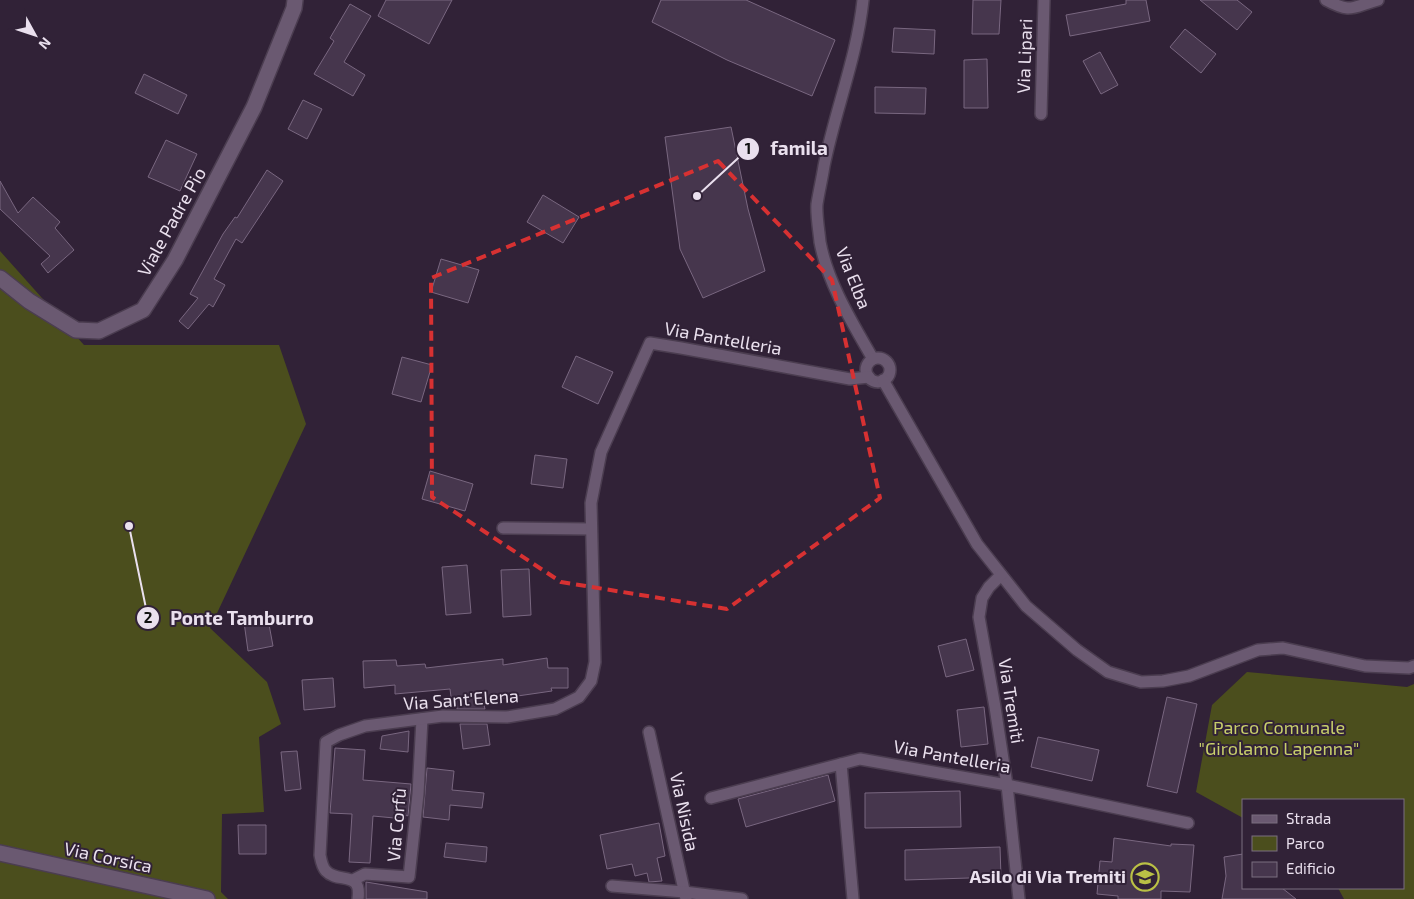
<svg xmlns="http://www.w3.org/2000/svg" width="1414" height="899" viewBox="0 0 1414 899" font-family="'Exo 2',sans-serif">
  <rect width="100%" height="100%" fill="#312237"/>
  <!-- green -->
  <g fill="#4b4e1d">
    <path d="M 0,251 L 84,345 L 279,345 L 306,424 L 210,628 L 267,682 L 281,724 L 259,737 L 264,812 L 222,814 L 221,892 L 228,899 L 0,899 Z"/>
    <path d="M 1247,672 L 1407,687 L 1414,684 L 1414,899 L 1344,899 L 1338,888 L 1403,888 L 1403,800 L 1243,800 L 1243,818 L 1196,792 L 1212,705 Z"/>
  </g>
  <!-- building -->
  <g fill="#46364d" stroke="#796780">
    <path d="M 386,0 L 452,0 L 429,44 L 378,16 Z"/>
    <path d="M 661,0 L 746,0 L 835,40 L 812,96 L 727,60 L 652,22 Z"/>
    <path d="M 973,0 L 1001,0 L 999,34 L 972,34 Z"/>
    <path d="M 1126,0 L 1146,0 L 1150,21 L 1070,36 L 1066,15 L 1126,4 Z"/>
    <path d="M 1200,0 L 1237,0 L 1252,12 L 1237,30 Z"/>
    <path d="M 350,4 L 371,16 L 344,62 L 365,75 L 353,96 L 314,74 L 334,41 L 330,38 Z"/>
    <path d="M 894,28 L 935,30 L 934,54 L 892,52 Z"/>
    <path d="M 1185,29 L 1216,54 L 1201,73 L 1170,47 Z"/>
    <path d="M 1100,52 L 1118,85 L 1101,94 L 1083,61 Z"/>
    <path d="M 987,59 L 988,108 L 964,108 L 964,60 Z"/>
    <path d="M 144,74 L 187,95 L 178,114 L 135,93 Z"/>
    <path d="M 875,87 L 926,88 L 925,114 L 875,113 Z"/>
    <path d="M 303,100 L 322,109 L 307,139 L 288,129 Z"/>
    <path d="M 731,127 L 748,209 L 765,271 L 703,298 L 680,249 L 665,137 Z"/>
    <path d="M 166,140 L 197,154 L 180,191 L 148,177 Z"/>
    <path d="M 267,170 L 283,181 L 242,243 L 236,239 L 214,279 L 225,285 L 213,307 L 209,304 L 188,329 L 179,321 L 198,298 L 190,294 L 223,234 L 235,217 L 237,218 Z"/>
    <path d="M 0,181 L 18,213 L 33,197 L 60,222 L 55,228 L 74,250 L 48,273 L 41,264 L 50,256 L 0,209 Z"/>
    <path d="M 543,195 L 579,217 L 563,243 L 527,222 Z"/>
    <path d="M 441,259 L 479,270 L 468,303 L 431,292 Z"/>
    <path d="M 576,356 L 613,372 L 598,404 L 562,387 Z"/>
    <path d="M 402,357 L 432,365 L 421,402 L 392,394 Z"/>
    <path d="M 535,455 L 567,459 L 563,488 L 531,484 Z"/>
    <path d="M 430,471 L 473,484 L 465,511 L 422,499 Z"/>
    <path d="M 467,565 L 471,613 L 446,615 L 442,567 Z"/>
    <path d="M 529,569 L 531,615 L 503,617 L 501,570 Z"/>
    <path d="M 268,619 L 273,646 L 248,651 L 244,622 Z"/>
    <path d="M 966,639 L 974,670 L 946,677 L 938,646 Z"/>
    <path d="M 547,658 L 548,668 L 568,668 L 568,688 L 551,688 L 552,691 L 483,701 L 485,709 L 457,709 L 457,705 L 452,705 L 450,689 L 395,694 L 395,685 L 364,688 L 363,661 L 396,660 L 397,666 L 425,664 L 426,668 L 503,659 L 503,665 Z"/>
    <path d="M 333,678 L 335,707 L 304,710 L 302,680 Z"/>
    <path d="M 1167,697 L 1197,704 L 1177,793 L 1147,786 Z"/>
    <path d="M 984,707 L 988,744 L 961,747 L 957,710 Z"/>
    <path d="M 460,724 L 487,724 L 490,745 L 463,749 Z"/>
    <path d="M 409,731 L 408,752 L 380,749 L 382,736 Z"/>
    <path d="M 1038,737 L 1099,750 L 1092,781 L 1031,767 Z"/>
    <path d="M 335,748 L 365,750 L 363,780 L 411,784 L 408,816 L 406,815 L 405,819 L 373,816 L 370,863 L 349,862 L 352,814 L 330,813 Z"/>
    <path d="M 297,751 L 301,789 L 285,791 L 281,752 Z"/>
    <path d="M 427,768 L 454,771 L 452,790 L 484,793 L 482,808 L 450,805 L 449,820 L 423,817 Z"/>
    <path d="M 828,775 L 835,801 L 746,827 L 738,799 Z"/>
    <path d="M 960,791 L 961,827 L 865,828 L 865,793 Z"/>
    <path d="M 659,823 L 665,856 L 657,858 L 662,881 L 649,882 L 647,873 L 635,876 L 632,864 L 607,869 L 600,835 Z"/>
    <path d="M 238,825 L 266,825 L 266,854 L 239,854 Z"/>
    <path d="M 1114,838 L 1171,846 L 1171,844 L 1194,845 L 1190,892 L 1161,891 L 1161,899 L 1118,899 L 1118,896 L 1097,894 L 1100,861 L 1112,862 Z"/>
    <path d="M 446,843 L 487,847 L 486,862 L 444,857 Z"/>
    <path d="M 1000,847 L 1001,877 L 905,880 L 905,850 Z"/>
    <path d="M 1243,854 L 1243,888 L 1282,888 L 1296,899 L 1222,899 L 1226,876 L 1224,857 Z"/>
    <path d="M 366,882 L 427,892 L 427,899 L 366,899 Z"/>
  </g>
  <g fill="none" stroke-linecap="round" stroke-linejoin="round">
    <!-- street casing -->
    <g stroke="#4b3d50" stroke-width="14">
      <g id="street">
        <path d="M 863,0 C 857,57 835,111 824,166 C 822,179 819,191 817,204 C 816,214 819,231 820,242 C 828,284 852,322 873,359"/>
        <path d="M 1326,0 C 1352,14 1352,7 1378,0"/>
        <path d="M 1041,114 L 1044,0"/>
        <circle cx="878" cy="370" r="12"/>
        <path d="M 883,380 L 977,544 L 1026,606 L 1077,650 L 1108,672 L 1141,682 L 1163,681 L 1189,676 L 1258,650 L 1283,648 L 1365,666 L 1409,668 L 1414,666"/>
        <path d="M 503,528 L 591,529"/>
        <path d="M 1001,575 L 989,587 L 982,598 L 979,617 L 995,707 L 1007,785 L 1019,899"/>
        <path d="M 649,732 L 686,899"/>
        <path d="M 841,764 L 853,899"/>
        <path d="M 711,798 L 860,759 L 1007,785 L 1188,823"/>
        <path d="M 353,880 L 365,874 L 409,877 L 418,794 L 422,719"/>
        <path d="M 612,886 L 684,892 L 742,899"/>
        <path d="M 358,899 C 362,870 338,884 326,871 C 322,867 321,860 320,855 L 326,742 L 339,735 L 365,726 L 443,716 L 507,717 L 555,709 L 579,697 L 591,681 L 595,662 L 591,503 L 601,452 L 650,343 L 681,348 L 850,379 L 869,377"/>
      </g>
    </g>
    <!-- secondary casing -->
    <g stroke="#4b3d50" stroke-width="18">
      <g id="secondary">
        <path d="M 0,278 L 29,301 L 76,330 L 99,331 L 143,310 L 175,260 L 254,107 L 294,8 L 295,0"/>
        <path d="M 0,853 L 207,899"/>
      </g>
    </g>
    <!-- street -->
    <use href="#street" stroke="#6a5971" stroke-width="11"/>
    <!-- secondary -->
    <use href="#secondary" stroke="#6a5971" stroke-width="15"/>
  </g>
  <!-- marked area -->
  <path fill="none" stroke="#d73132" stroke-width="4" stroke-dasharray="10 6" stroke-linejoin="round" d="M 718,161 L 832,280 L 880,498 L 727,609 L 561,582 L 432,497 L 431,278 Z"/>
  <!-- icons -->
  <defs>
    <g id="school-ring" transform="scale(1.4375)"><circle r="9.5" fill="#312237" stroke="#bac045" stroke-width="1.5"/><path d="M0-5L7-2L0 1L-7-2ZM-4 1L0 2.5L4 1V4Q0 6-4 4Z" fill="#bac045"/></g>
  </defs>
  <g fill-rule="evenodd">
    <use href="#school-ring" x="1145" y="877"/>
  </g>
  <g text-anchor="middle" stroke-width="4" stroke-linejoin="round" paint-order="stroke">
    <!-- street labels -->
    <g font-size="18" fill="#eae0ee" stroke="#312237">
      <text transform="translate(1025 56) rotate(-88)" y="6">Via Lipari</text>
      <text transform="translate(172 222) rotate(-61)" y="6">Viale Padre Pio</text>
      <text transform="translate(853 278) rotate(68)" y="6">Via Elba</text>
      <text transform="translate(723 339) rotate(10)" y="6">Via Pantelleria</text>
      <text transform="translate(461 700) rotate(-4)" y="6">Via Sant'Elena</text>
      <text transform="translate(1011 701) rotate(81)" y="6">Via Tremiti</text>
      <text transform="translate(952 757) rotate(10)" y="6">Via Pantelleria</text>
      <text transform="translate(684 812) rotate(78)" y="6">Via Nisida</text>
      <text transform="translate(397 825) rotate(-85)" y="6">Via Corfù</text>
      <text transform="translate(108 858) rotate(12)" y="6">Via Corsica</text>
    </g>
    <!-- park labels -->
    <g font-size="18" fill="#c8cf6b" stroke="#312237">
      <text x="1279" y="734">Parco Comunale<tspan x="1279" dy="21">"Girolamo Lapenna"</tspan></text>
    </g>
    <!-- poi labels -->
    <g font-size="18" font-weight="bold" fill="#eae0ee" stroke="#312237" text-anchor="end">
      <text x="1126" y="883">Asilo di Via Tremiti</text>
    </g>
  </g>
  <!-- callouts -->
  <path fill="none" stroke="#eae0ee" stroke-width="2" d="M697 196L748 149M129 526L148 618"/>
  <g fill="#eae0ee" stroke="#312237" stroke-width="2">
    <circle cx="697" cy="196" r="5"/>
    <circle cx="129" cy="526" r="5"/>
    <circle cx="748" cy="149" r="12"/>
    <circle cx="148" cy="618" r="12"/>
  </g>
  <g font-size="15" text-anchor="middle" font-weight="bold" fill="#111">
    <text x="748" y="154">1</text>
    <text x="148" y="623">2</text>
  </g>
  <g font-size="19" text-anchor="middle" font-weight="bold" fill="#eae0ee" stroke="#312237" stroke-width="4" stroke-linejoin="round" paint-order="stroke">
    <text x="799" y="155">famila</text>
    <text x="242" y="625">Ponte Tamburro</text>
  </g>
  <!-- legend -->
  <rect x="1242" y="799" width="162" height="90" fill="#312237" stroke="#7b6e80"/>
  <rect x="1252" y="815" width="25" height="8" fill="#6a5971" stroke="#7b6e80"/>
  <text x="1286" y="824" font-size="15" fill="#eae0ee">Strada</text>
  <rect x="1252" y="836" width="25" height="15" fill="#4b4e1d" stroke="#7b6e80"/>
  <text x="1286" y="849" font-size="15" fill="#eae0ee">Parco</text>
  <rect x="1252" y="862" width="25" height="15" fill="#46364d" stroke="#7b6e80"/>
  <text x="1286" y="874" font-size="15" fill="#eae0ee">Edificio</text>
  <!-- north arrow -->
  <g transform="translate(35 35) rotate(130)" stroke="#312237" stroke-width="4" paint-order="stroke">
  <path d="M0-4L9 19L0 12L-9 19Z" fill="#eae0ee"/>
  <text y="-8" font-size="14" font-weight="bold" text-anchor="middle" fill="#eae0ee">N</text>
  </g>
</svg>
